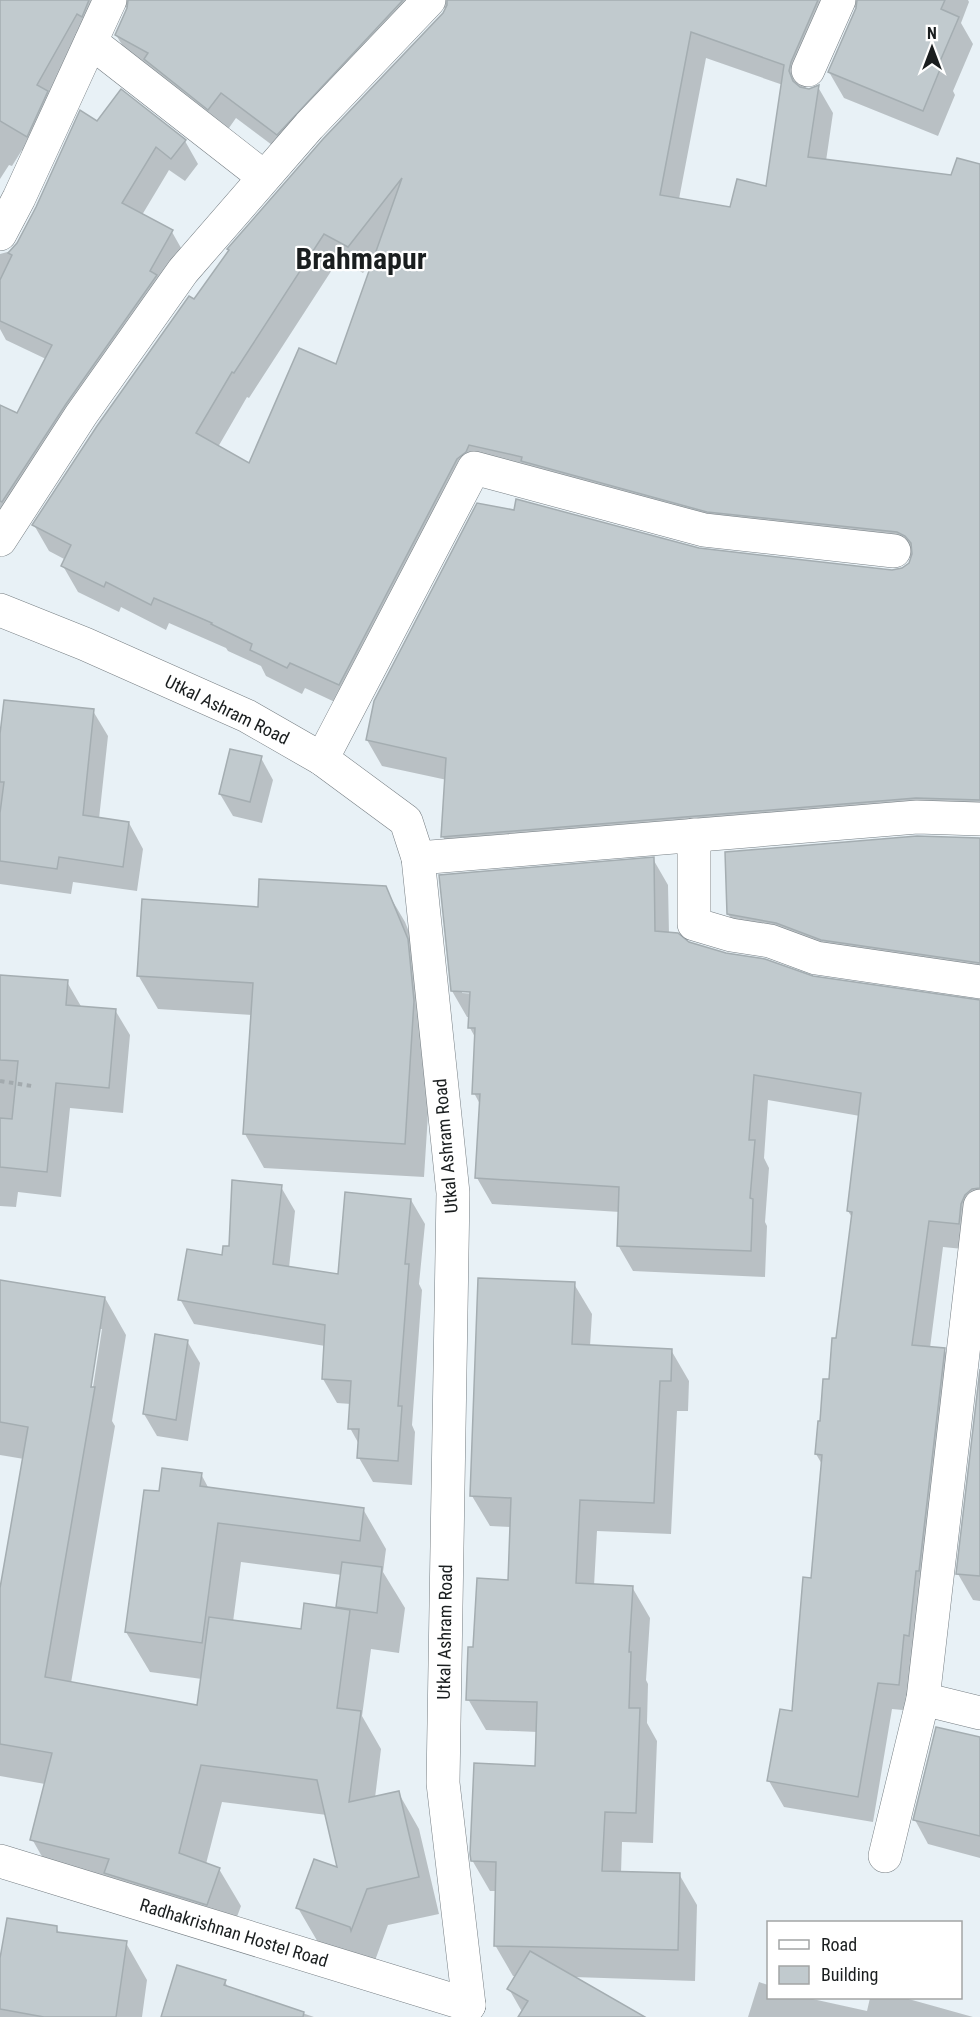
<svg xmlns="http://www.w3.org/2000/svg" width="980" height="2017" viewBox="0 0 980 2017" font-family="'Roboto Condensed',sans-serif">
  <rect width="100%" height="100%" fill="#e8f1f6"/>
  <!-- shadow -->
  <g fill="#0003" fill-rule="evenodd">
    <path d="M 0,0 L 968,0 L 969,2 L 961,23 L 973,44 L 953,91 L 955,95 L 938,136 L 844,98 L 829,72 L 858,8 L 853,7 L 836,19 L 805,89 L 810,90 L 818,87 L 833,113 L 826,161 L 952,177 L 980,166 L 980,826 L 458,863 L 443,837 L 447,780 L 382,766 L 367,740 L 699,550 L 892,571 L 903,569 L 911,562 L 912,558 L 724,537 L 484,470 L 354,711 L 305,688 L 302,694 L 266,676 L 261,666 L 228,651 L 226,648 L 169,623 L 166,630 L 121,607 L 119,612 L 78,592 L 63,566 L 66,560 L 49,551 L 34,525 L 194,301 L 444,14 L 447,8 L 440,8 L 292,160 L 236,118 L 224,135 L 132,61 L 116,35 L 129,8 L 123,7 L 42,162 L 22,150 L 12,166 L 9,165 L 0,179 ZM 706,58 L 783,85 L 767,188 L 731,208 L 679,199 ZM 375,257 L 337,366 L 249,465 L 218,447 L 247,397 L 249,398 L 339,259 L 363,273 Z"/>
    <path d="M 97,123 L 185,141 L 198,164 L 185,181 L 169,170 L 142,215 L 172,232 L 185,255 L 0,542 L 0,406 L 18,415 L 46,359 L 6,340 L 0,329 L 0,254 L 11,251 L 18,244 Z"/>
    <path d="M 93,711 L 108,736 L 99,819 L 129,823 L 143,849 L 137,891 L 73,882 L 71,894 L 0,884 L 0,749 Z"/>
    <path d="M 261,758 L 273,780 L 262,823 L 233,816 L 220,794 Z"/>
    <path d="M 980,839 L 980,987 L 744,940 L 728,914 Z"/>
    <path d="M 653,859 L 668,885 L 669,934 L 688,943 L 813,978 L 980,1002 L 980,1221 L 973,1250 L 943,1247 L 930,1348 L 944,1349 L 959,1375 L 913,1711 L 892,1709 L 873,1822 L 784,1807 L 769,1781 L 794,1713 L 813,1579 L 823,1466 L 816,1454 L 837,1340 L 853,1219 L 848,1211 L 860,1116 L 768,1100 L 764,1158 L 769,1168 L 765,1222 L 767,1226 L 765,1277 L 633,1271 L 618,1245 L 620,1212 L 492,1204 L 477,1178 L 481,1106 L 474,1093 L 476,1039 L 470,1028 L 470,1017 L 467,1017 L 452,991 ZM 462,990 L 477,991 L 477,994 L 462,993 Z"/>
    <path d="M 385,888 L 405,922 L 426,974 L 433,1036 L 424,1177 L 264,1168 L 245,1134 L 252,1015 L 158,1009 L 138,975 L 259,908 Z"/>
    <path d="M 0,977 L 67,982 L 82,1008 L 115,1010 L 130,1035 L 123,1113 L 70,1108 L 61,1197 L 18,1192 L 16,1207 L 0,1206 Z"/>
    <path d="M 281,1187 L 295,1211 L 289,1268 L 339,1276 L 411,1200 L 425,1224 L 419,1284 L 422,1290 L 412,1425 L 415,1432 L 412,1485 L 373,1482 L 359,1458 L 360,1446 L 350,1428 L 351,1404 L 337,1403 L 323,1379 L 325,1346 L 194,1324 L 180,1299 L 223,1257 Z"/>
    <path d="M 0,1282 L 105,1298 L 126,1335 L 112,1421 L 115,1426 L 71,1683 L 199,1707 L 202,1679 L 150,1672 L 126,1632 L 161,1493 L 201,1474 L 209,1489 L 363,1509 L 386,1549 L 383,1572 L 405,1608 L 399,1653 L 371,1649 L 362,1716 L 381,1749 L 375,1798 L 398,1792 L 419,1829 L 439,1914 L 388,1925 L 373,1966 L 319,1944 L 298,1908 L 339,1869 L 327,1815 L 222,1802 L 206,1864 L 219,1869 L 241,1906 L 228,1941 L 53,1876 L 32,1839 L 45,1784 L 0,1776 L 0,1597 L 24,1459 L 0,1455 ZM 99,1329 L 102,1329 L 92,1394 L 89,1394 ZM 241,1562 L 342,1575 L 338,1607 L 339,1610 L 302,1631 L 233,1622 Z"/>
    <path d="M 574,1284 L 592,1314 L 590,1346 L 671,1350 L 689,1381 L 688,1411 L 677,1411 L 671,1534 L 597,1531 L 594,1586 L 632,1587 L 650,1618 L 646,1680 L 648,1684 L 647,1723 L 657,1741 L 653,1843 L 622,1842 L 621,1873 L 679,1874 L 697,1905 L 695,1981 L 573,1977 L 642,2017 L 528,2017 L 521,2010 L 509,1989 L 517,1976 L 513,1976 L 495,1945 L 497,1891 L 490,1891 L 472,1860 L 537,1767 L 538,1732 L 486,1730 L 468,1699 L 475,1648 L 509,1581 L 512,1527 L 490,1526 L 472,1496 Z"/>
    <path d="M 187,1341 L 200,1363 L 188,1441 L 157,1436 L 144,1414 Z"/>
    <path d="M 980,1382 L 980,1601 L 973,1600 L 958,1574 Z"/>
    <path d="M 980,1737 L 980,1858 L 928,1844 L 915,1820 Z"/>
    <path d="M 56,1928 L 60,1934 L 126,1943 L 147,1980 L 142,2017 L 0,2017 L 0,1966 Z"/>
    <path d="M 225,1981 L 228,1988 L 314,2017 L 162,2017 Z"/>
    <path d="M 759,1982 L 768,1985 L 768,1998 L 808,1998 L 867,2011 L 870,1998 L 905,1998 L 973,2017 L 748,2017 Z"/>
  </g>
  <!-- building -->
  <g fill="#c1cace" stroke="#a4adb1" stroke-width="1.5" fill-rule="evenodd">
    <path d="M 0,0 L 89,0 L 82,17 L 77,14 L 37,85 L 48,91 L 27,137 L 0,121 Z"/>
    <path d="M 128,0 L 403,0 L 277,135 L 221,93 L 208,110 L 144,59 L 148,53 L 115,35 L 127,8 Z"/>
    <path d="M 447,0 L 818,0 L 791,62 L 789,71 L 793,81 L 800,87 L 809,89 L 819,85 L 808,157 L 951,175 L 957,158 L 980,164 L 980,800 L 916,798 L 441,837 L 446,758 L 366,740 L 374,701 L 477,503 L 514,510 L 516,499 L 699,548 L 892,570 L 902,568 L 909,563 L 912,554 L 911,543 L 905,536 L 897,532 L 707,512 L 521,461 L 522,457 L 469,445 L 466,452 L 457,459 L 339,685 L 290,663 L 287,668 L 250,650 L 252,644 L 211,624 L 212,623 L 154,598 L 151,605 L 106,582 L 104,587 L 61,566 L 71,545 L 32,525 L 97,426 L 189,296 L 194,299 L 229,250 L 227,249 L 323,139 L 443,13 L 447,5 ZM 691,32 L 784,65 L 766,186 L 737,179 L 730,207 L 660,195 ZM 402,178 L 336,364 L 299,348 L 249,463 L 196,433 L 232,372 L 234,373 L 324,234 L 348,247 Z"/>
    <path d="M 857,0 L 945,0 L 941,9 L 959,17 L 938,66 L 941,67 L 923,111 L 828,72 L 856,8 Z"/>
    <path d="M 121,89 L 186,140 L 171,159 L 156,147 L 122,203 L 173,230 L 150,271 L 157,275 L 66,404 L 2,502 L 0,501 L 0,405 L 17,413 L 52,345 L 0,321 L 0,280 L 12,255 L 8,253 L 17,243 L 36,207 L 80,110 L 97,121 Z"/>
    <path d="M 4,700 L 94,709 L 83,815 L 129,822 L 123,867 L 59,857 L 57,869 L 0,861 L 0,813 L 4,782 L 0,782 L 0,734 Z"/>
    <path d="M 230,749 L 262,756 L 250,802 L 219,794 Z"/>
    <path d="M 917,836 L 980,838 L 980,963 L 821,940 L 776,923 L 727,914 L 725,852 Z"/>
    <path d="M 654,857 L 655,931 L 678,933 L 689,942 L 726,953 L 765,959 L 813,976 L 980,1000 L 980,1188 L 972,1189 L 965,1195 L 961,1204 L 959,1224 L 929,1221 L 912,1345 L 945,1348 L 919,1571 L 916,1571 L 909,1636 L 904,1635 L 899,1685 L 878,1683 L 858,1797 L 767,1781 L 780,1709 L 792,1711 L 803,1577 L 811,1578 L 822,1455 L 815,1454 L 818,1421 L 820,1421 L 823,1379 L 829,1379 L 832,1338 L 836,1338 L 852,1212 L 847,1211 L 861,1093 L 754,1075 L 749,1140 L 755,1140 L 750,1198 L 753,1199 L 751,1251 L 617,1246 L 619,1187 L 475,1178 L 480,1094 L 472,1094 L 475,1028 L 468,1028 L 470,992 L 451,991 L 439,875 Z"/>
    <path d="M 259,879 L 386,886 L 408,939 L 414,1001 L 405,1144 L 243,1134 L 253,983 L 137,976 L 142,899 L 258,907 Z"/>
    <path d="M 0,975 L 68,980 L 66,1005 L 116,1009 L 109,1088 L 56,1083 L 47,1172 L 0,1167 L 0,1118 L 12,1119 L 18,1061 L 0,1060 Z"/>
    <path d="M 232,1180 L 282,1185 L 273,1264 L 338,1274 L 345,1192 L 411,1199 L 405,1264 L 409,1264 L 398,1406 L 402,1406 L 398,1461 L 357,1458 L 359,1429 L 348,1429 L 351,1381 L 322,1379 L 325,1325 L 178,1300 L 187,1249 L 222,1255 L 223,1246 L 229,1246 Z"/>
    <path d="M 478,1278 L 575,1282 L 572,1344 L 672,1349 L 671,1381 L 660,1381 L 654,1503 L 580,1500 L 576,1583 L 633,1586 L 629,1652 L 631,1652 L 629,1708 L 640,1708 L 636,1813 L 605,1812 L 602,1871 L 680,1873 L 678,1950 L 494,1946 L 496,1862 L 471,1861 L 470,1854 L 474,1763 L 535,1766 L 537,1702 L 466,1700 L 468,1647 L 473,1647 L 477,1578 L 508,1580 L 511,1498 L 470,1496 Z"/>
    <path d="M 0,1280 L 105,1297 L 91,1387 L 95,1387 L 45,1677 L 197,1705 L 209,1617 L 301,1629 L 304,1603 L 350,1610 L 337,1708 L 361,1711 L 349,1802 L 399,1791 L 419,1877 L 367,1889 L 351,1931 L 350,1927 L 296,1908 L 314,1859 L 337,1867 L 317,1780 L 201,1765 L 179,1853 L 220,1868 L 207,1905 L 104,1873 L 109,1859 L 30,1840 L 52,1753 L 0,1744 L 0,1588 L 28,1427 L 0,1422 Z"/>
    <path d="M 155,1334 L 188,1340 L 176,1420 L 143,1414 Z"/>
    <path d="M 980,1369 L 980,1576 L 956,1574 Z"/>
    <path d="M 162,1468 L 202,1473 L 200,1486 L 364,1508 L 360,1541 L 218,1523 L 202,1643 L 125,1632 L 144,1490 L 159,1491 Z"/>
    <path d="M 342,1562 L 382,1567 L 377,1613 L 336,1607 Z"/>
    <path d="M 936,1727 L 980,1737 L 980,1836 L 913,1820 Z"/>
    <path d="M 7,1918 L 57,1926 L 57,1932 L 127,1941 L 116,2017 L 44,2017 L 0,2009 L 0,1958 Z"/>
    <path d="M 530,1951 L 645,2017 L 518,2017 L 528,2001 L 507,1989 Z"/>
    <path d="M 177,1965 L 226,1980 L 224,1985 L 304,2012 L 303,2017 L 161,2017 Z"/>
  </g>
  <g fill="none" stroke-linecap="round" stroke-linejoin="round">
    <!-- minor casing -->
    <g stroke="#767e83" stroke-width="34">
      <g id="minor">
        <path d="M 91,42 L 264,177"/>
        <path d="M 808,70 L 839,0"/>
        <path d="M 0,234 L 19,198 L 110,0"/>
        <path d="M 0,540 L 81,415 L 183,271 L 309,126 L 429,0"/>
        <path d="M 322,759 L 474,468 L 704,530 L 894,551"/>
        <path d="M 694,835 L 694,924 L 731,935 L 770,941 L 816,958 L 980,982"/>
        <path d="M 418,858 L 917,817 L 980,819"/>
        <path d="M 923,1699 L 980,1713"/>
        <path d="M 885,1856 L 923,1699 L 980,1206"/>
      </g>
    </g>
    <!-- secondary casing -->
    <g stroke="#767e83" stroke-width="34">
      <path id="secondary" d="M 0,1861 L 469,2005"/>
    </g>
    <!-- primary casing -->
    <g stroke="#767e83" stroke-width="34">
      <path id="primary" d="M 0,610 L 85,644 L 247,716 L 322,759 L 406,821 L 418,858 L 453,1193 L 443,1783 L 469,2005"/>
    </g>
    <!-- path -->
    <path stroke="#a3aaae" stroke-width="4" stroke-dasharray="4.5 4.5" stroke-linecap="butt" d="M 0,1081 L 32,1086"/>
    <!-- minor -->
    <use href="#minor" stroke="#fff" stroke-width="33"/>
    <!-- secondary -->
    <use href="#secondary" stroke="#fff" stroke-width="33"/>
    <!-- primary -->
    <use href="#primary" stroke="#fff" stroke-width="33"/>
  </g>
  <g text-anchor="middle" stroke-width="4.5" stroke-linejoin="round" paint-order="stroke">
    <!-- street labels -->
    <g font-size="18" fill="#1a1e1f" stroke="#fff">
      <text transform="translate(227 710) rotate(26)" y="6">Utkal Ashram Road</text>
      <text transform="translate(446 1146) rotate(-95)" y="6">Utkal Ashram Road</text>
      <text transform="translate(445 1632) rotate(-89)" y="6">Utkal Ashram Road</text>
      <text transform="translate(234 1933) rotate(17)" y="6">Radhakrishnan Hostel Road</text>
    </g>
    <!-- town labels -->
    <g font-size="30" font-weight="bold" fill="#1a1e1f" stroke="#fff">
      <text x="361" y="269">Brahmapur</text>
    </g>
  </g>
  <!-- legend -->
  <rect x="767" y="1921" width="195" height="78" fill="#ffffff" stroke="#a3a5a5" stroke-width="1.5"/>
  <rect x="779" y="1940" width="30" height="9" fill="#ffffff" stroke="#a3a5a5" stroke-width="1.5"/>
  <text x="821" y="1951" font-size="18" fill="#1a1e1f">Road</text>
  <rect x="779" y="1966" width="30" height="18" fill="#c1cace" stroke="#a3a5a5" stroke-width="1.5"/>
  <text x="821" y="1981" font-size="18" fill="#1a1e1f">Building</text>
  <!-- north arrow -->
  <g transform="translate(932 48)" stroke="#ffffff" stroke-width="4.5" paint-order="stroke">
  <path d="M0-4.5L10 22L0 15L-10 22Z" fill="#1a1e1f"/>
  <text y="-9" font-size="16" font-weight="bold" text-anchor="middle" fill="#1a1e1f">N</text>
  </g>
</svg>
